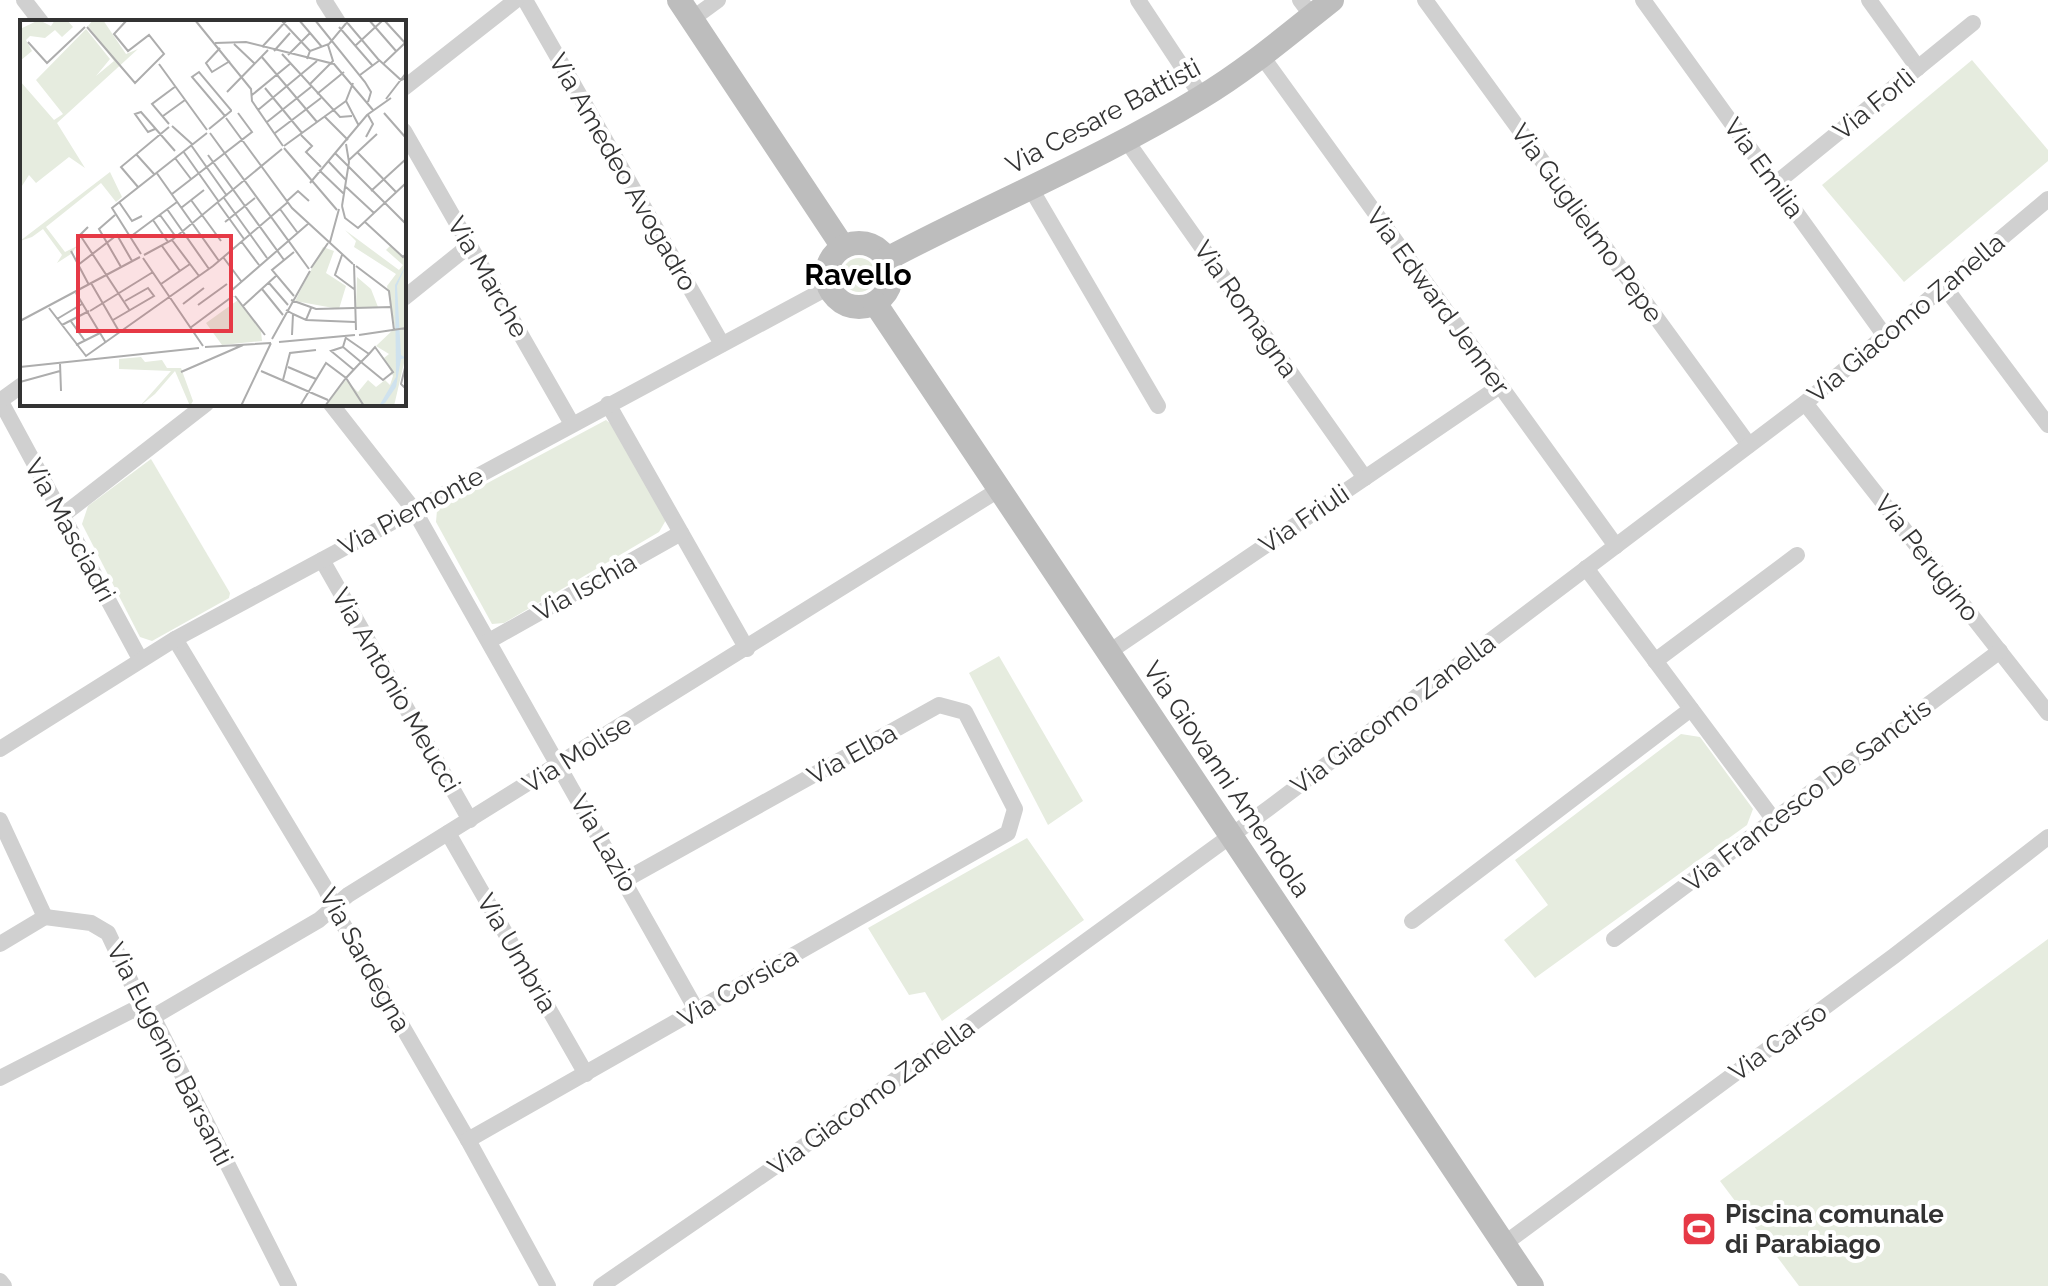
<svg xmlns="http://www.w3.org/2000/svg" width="2048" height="1286" viewBox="0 0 2048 1286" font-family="Raleway,sans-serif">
  <rect width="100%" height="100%" fill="#fff"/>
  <!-- green -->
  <g fill="#e6ecdf">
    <path d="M 1972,60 L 2048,150 L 2048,161 L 1904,282 L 1822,185 Z"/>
    <circle cx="859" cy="275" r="17"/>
    <path d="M 606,420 L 611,424 L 666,520 L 659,532 L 504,623 L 492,624 L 436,522 L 437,510 Z"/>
    <path d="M 151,459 L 230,593 L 229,598 L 152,641 L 140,637 L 82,524 L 88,506 Z"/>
    <path d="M 999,656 L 1083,801 L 1048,825 L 969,673 Z"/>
    <path d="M 1681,734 L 1700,737 L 1753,809 L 1747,825 L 1535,978 L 1504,940 L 1548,905 L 1515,860 Z"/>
    <path d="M 1027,838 L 1084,920 L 942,1021 L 925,992 L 909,995 L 868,928 Z"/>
    <path d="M 2048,939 L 2048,1286 L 1799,1286 L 1720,1181 Z"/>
  </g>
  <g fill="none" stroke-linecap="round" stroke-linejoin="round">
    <!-- street -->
    <g stroke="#d0d0d0" stroke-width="16">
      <path d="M 24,0 L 41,22"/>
      <path d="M 324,0 L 338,22"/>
      <path d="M 525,0 L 722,344"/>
      <path d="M 1138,0 L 1202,97"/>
      <path d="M 1300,0 L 1312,16"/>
      <path d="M 1425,0 L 1749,445"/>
      <path d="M 1643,0 L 1885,336"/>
      <path d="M 1869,0 L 1918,68"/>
      <path d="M 692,19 L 718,0"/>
      <path d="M 1261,55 L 1616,546"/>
      <path d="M 404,88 L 516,0"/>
      <path d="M 404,131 L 572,424"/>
      <path d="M 1126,140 L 1365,478"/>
      <path d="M 1775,184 L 1973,23"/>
      <path d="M 1030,187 L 1158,406"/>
      <path d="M 1944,286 L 2048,425"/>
      <path d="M 404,298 L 470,245"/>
      <path d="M 0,400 L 140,659"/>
      <path d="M 0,401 L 22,385"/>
      <path d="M 1805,403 L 2048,713"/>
      <path d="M 331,404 L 414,510 L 697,1011"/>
      <path d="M 608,404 L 747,649"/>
      <path d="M 63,515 L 206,404"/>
      <path d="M 322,560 L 470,820"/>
      <path d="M 1586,568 L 1774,820"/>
      <path d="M 175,639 L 324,886 L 343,924 L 468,1140 L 548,1286"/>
      <path d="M 489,641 L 681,533"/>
      <path d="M 1109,652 L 1500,386"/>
      <path d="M 1655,661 L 1797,555"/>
      <path d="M 0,749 L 175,639 L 829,287"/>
      <path d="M 0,820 L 45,917"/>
      <path d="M 448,833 L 586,1074"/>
      <path d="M 45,917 L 91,923 L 108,933 L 144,1010 L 153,1017 L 289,1286"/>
      <path d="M 1412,921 L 1691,709"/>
      <path d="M 1614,939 L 2000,651"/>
      <path d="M 0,944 L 45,917"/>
      <path d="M 153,1017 L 319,920 L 348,895 L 1000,489"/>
      <path d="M 0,1078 L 131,1011 L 144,1010"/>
      <path d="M 468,1140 L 1008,833 L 1015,809 L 965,712 L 939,705 L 625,880"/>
      <path d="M 1504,1244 L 1894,956 L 2048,837"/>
      <path d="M 0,1281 L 4,1286"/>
      <path d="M 601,1286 L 789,1157 L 1269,808 L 1805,403 L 2048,199"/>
    </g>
    <!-- secondary -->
    <g stroke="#bdbdbd" stroke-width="24">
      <path d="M 679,0 L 843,247"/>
      <circle cx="859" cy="275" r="32"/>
      <path d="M 887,259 C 991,204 1100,159 1200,98 C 1247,70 1289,34 1332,0"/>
      <path d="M 875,303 L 1532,1286"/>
    </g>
  </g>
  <!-- icons -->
  <defs>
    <g id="stadium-square" transform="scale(1.8)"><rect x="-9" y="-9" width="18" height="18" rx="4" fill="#e63946" stroke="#fff"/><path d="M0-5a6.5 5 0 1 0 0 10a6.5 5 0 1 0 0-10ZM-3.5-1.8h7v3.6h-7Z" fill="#fff"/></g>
  </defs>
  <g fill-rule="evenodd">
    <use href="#stadium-square" x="1699" y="1229"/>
  </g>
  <g text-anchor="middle" stroke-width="8" stroke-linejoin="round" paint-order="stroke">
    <!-- street labels -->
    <g font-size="26" fill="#333" stroke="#fff">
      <text transform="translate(1874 104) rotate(-39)" y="9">Via Forlì</text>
      <text transform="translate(1103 116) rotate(-28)" y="9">Via Cesare Battisti</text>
      <text transform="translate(1764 168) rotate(54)" y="9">Via Emilia</text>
      <text transform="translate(623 172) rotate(60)" y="9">Via Amedeo Avogadro</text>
      <text transform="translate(1587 223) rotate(54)" y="9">Via Guglielmo Pepe</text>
      <text transform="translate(488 277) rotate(60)" y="9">Via Marche</text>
      <text transform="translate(1438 301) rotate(54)" y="9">Via Edward Jenner</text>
      <text transform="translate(1246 309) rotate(55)" y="9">Via Romagna</text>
      <text transform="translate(1906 318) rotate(-40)" y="9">Via Giacomo Zanella</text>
      <text transform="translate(411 511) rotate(-28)" y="9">Via Piemonte</text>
      <text transform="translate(1304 519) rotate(-34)" y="9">Via Friuli</text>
      <text transform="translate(70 530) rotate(61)" y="9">Via Masciadri</text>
      <text transform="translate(1927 558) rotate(52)" y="9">Via Perugino</text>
      <text transform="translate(585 587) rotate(-29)" y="9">Via Ischia</text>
      <text transform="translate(396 690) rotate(60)" y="9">Via Antonio Meucci</text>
      <text transform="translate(1393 714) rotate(-37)" y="9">Via Giacomo Zanella</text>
      <text transform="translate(577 754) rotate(-32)" y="9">Via Molise</text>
      <text transform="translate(852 754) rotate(-29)" y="9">Via Elba</text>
      <text transform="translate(1227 779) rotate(56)" y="9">Via Giovanni Amendola</text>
      <text transform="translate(1807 795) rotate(-37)" y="9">Via Francesco De Sanctis</text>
      <text transform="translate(604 843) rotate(60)" y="9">Via Lazio</text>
      <text transform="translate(517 953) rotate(60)" y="9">Via Umbria</text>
      <text transform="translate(365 960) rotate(61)" y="9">Via Sardegna</text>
      <text transform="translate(738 987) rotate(-30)" y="9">Via Corsica</text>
      <text transform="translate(1778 1042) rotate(-36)" y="9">Via Carso</text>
      <text transform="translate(170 1054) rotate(63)" y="9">Via Eugenio Barsanti</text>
      <text transform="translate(871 1097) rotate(-36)" y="9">Via Giacomo Zanella</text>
    </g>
    <!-- poi labels -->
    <g font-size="26" font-weight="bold" fill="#333" stroke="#fff" text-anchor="start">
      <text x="1725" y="1223">Piscina comunale<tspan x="1725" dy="30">di Parabiago</tspan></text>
    </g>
    <!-- quarter labels -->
    <g font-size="30" font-weight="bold" fill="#000" stroke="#fff">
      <text x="858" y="285">Ravello</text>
    </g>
  </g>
  <!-- overview -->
  <g transform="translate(20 20)">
    <rect width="386" height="386" fill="#fff"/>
    <path d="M 19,0 L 31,6 L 35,0 L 47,0 L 53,7 L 42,17 L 35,10 L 25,18 L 10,16 L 6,20 L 12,31 L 0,41 L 0,9 ZM 73,0 L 83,0 L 106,34 L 118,29 L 37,103 L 65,148 L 49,137 L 16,163 L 9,155 L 0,169 L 0,61 L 34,100 L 43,94 L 16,60 L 66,9 L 90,39 L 76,56 L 94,41 L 68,6 ZM 90,152 L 102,177 L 96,182 L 81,163 L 26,207 L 45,232 L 57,226 L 51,234 L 37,243 L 42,235 L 23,209 L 12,217 L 0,221 ZM 325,210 L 379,250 L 383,245 L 366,230 L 370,226 L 386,240 L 384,343 L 374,386 L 305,386 L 326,360 L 338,372 L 348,360 L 356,367 L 365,360 L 370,365 L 373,356 L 364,338 L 369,334 L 356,326 L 375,308 L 367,266 L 376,254 L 334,227 L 336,221 ZM 303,227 L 314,231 L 306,253 L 326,266 L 319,289 L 275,281 ZM 337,257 L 351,269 L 358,287 L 336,288 ZM 218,280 L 241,311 L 242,321 L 202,325 L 186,303 ZM 121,337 L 125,342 L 142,340 L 147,348 L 161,348 L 173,381 L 170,386 L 155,351 L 135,374 L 120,386 L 151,351 L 99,349 L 99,339 Z" fill="#e6ecdf"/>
    <path d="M 386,245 L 377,266 L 381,335 L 386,338 L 381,339 L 376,367 L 365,383 L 359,386 L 376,357 L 375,265 Z" fill="#cfe2ee"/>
    <path fill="none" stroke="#adadad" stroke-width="2" d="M 175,0 L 231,69 L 232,81 L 263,126M 261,0 L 290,31M 279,0 L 302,27M 295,0 L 345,62 L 351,72 L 348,82M 325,0 L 358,39 L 381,60 L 386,58M 349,0 L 376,31M 364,0 L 386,24M 67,7 L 115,63 L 144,34 L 129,15 L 108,31 L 94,14 L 107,0M 319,7 L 352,45M 8,22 L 27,43 L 65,7M 195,23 L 226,22 L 314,44 L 353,90M 214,24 L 234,43M 335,26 L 363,0M 242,27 L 267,0M 200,28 L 186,43 L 192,52 L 210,41M 254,31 L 270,13M 262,34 L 320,97 L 332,96M 268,35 L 290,13M 241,36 L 297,102M 287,39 L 290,31 L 309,24 L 328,1M 364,43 L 386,22M 139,44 L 187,110M 340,55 L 360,40M 333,63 L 326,81 L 339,106M 289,65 L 313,41 L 308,25M 245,68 L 282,113M 207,72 L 248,30M 297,74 L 324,52M 232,75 L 271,43M 366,79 L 386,53M 238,90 L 297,41M 364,93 L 386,118M 143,96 L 165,80M 304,96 L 328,120M 206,98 L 272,188 L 333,244M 247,102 L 291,67M 149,104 L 132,84 L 156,66M 152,106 L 172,124M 135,109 L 128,112 L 115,94 L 121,92 L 155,131M 189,109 L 211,91 L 211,90 L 179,52 L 172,57 L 205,96M 190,113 L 289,249M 255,113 L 301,78M 281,115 L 292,126 L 286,132 L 301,147M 346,117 L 353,104 L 348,95M 171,125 L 207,176M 264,126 L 326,81M 264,128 L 317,190M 163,131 L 199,182M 315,133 L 386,204M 338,133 L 376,172M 116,134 L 134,154M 188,135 L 264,240M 155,138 L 171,159M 329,140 L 357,114M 308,141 L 326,160M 299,150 L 324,174M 136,152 L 199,241M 290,163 L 347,95 L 371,78M 118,167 L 101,147 L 149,107M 326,167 L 354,193M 351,171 L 386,139M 152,174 L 232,112 L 218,93M 204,178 L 247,238M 171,180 L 201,221M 267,181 L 278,171 L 289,181M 99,182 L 112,201 L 122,196M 198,183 L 224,219M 322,186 L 325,198 L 338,208 L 386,163M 322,186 L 329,142 L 326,124M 161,188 L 184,170M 147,189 L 189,249M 260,189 L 277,212M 95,195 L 79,209 L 101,247M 140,195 L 156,217M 133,200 L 148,222M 205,202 L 235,178M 345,202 L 383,237 L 386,234M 68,207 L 60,215 L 110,291M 110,217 L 157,182M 152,220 L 179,256M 221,221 L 239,245M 310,222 L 319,189M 142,226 L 160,251M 51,231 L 69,265M 121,234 L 92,188 L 187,113M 124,235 L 152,220 L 262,129M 322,235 L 315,255 L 334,269M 203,237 L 221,261M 123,238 L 183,326M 334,244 L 336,310M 58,245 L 97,215 L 112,241M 336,246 L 369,271 L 374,310M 291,248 L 308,223M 71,263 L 100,313M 249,263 L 268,285M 141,264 L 170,244M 242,269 L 263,295M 212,270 L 289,203M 56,273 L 86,323M 215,276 L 245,315M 274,276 L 252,250 L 274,232M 271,280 L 296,289 L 372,287M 163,284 L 184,268M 178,285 L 207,264M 223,286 L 257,255M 29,288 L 66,336 L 193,246 L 268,182M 266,290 L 273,294 L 272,315M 70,291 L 133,252M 273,294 L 286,300 L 291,288M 37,299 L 62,284M 50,300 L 65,321M 93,300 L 134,276 L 128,268 L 105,281M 286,300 L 335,302M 0,301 L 120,237M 42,305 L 69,291M 170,308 L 213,276M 385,309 L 386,344M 339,315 L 386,308M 326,318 L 349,334M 252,319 L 290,251M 259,322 L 335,315M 56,325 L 80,313M 185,327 L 251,323M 323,327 L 311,331 L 334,350M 40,343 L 41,371M 386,344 L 381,364 L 386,369M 0,347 L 179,328M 268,347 L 296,359M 241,351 L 308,380M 161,352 L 223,325M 263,360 L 270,333 L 296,330M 0,362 L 40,351M 221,386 L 251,323M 280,386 L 306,343 L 326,358 L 344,386M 305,386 L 326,358 L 341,342 L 349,334 L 355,327 L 373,352 L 363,360 L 341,342 L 323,327 L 326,317"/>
    <path fill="#e63946" fill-opacity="0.15" stroke="#e63946" stroke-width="4" d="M 58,216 L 211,216 L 211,311 L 58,311 Z"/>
    <rect width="386" height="386" fill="none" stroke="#333" stroke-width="4"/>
  </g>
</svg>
